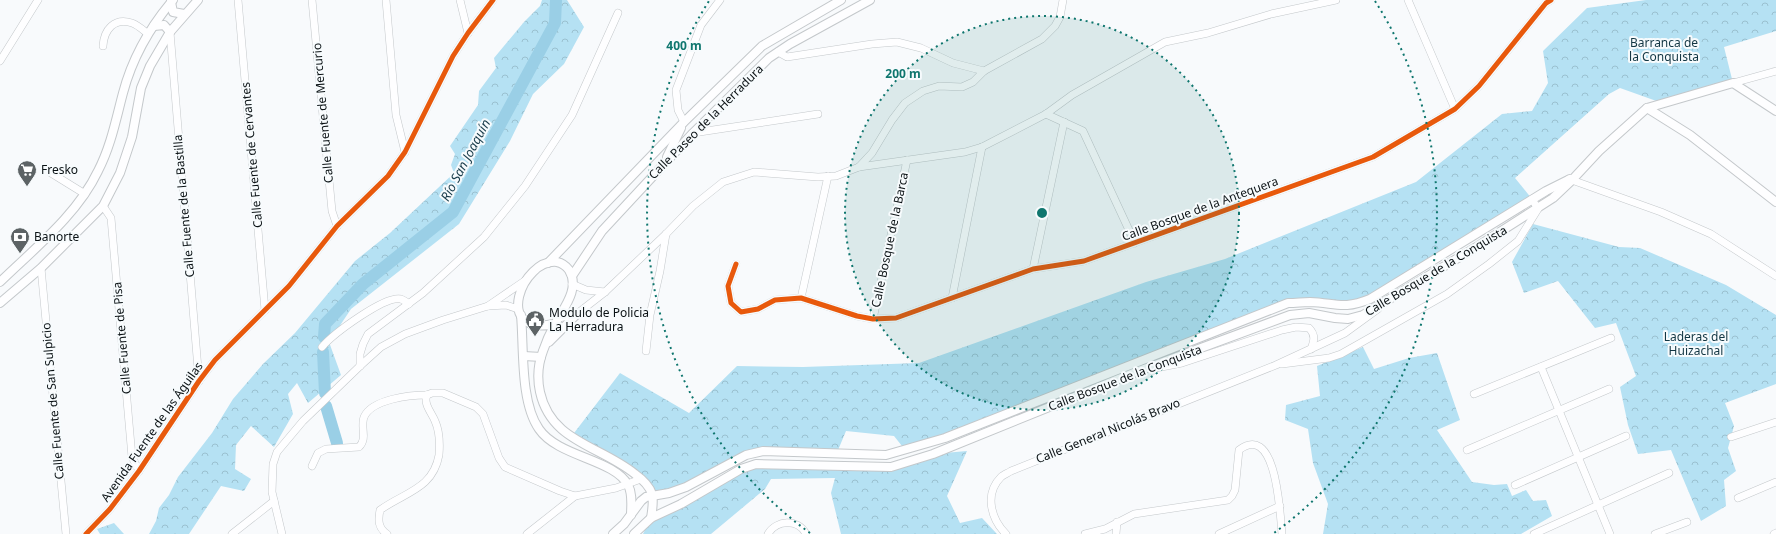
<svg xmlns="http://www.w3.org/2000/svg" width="1776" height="534" viewBox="0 0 1776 534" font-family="'Noto Sans',sans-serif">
  <defs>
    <pattern id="forest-crowns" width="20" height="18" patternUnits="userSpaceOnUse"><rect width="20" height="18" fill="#b5e1f3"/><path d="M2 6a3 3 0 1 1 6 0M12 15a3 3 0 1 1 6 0" fill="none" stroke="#9ac0cf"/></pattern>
  </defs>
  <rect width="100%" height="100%" fill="#f8fafc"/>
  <!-- forest -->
  <g fill="url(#forest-crowns)">
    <path d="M 542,0 L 567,0 L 584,27 L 564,64 L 533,94 L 510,141 L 459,224 L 351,309 L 329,342 L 341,375 L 308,403 L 297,383 L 288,394 L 293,414 L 274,447 L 251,426 L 236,445 L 235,469 L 251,479 L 244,491 L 221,486 L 189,534 L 149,534 L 156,521 L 159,508 L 169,495 L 178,477 L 212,433 L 233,399 L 263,364 L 295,333 L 355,261 L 390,233 L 454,173 L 451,165 L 455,154 L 450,146 L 478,105 L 479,91 L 496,68 L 494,58 L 524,22 L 540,6 Z"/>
    <path d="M 1646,0 L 1776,0 L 1776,31 L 1724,47 L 1733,83 L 1662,103 L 1620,88 L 1609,94 L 1515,178 L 1532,199 L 1358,303 L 1288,303 L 906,451 L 894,436 L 846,431 L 836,455 L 746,455 L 686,487 L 652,495 L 650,486 L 571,437 L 620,373 L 689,413 L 737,366 L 803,367 L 919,363 L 1146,282 L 1225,259 L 1416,182 L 1502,114 L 1532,111 L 1548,83 L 1543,51 L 1587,8 Z"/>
    <path d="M 1533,224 L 1619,247 L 1640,248 L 1726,285 L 1776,315 L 1776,384 L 1725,403 L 1734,426 L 1728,448 L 1736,471 L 1724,480 L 1726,506 L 1701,521 L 1671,450 L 1638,454 L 1628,425 L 1620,387 L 1636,376 L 1616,323 L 1595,328 L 1558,281 L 1524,293 L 1512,262 Z"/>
    <path d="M 1363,347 L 1374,369 L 1409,358 L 1437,353 L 1460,420 L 1437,430 L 1472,482 L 1494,485 L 1507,484 L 1512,496 L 1526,490 L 1533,501 L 1546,500 L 1552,516 L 1521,534 L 1323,534 L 1328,504 L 1313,463 L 1308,429 L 1285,420 L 1286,405 L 1320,396 L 1317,366 Z"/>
    <path d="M 967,451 L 947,496 L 960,523 L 982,518 L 997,534 L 841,534 L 831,493 L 835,478 L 771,479 L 765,489 L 711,534 L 643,534 L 651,518 L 756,464 L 891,467 L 933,454 Z"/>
    <path d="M 114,523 L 124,534 L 100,534 L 97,529 Z"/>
  </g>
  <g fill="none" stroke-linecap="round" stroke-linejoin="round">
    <!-- river -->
    <g stroke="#9acfe6" stroke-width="12">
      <path d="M 324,337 L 325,324 L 363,284 L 453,212 L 555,23 L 556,0"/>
      <path d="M 323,352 L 325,393"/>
      <path d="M 326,406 L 337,443"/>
    </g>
    <!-- minor casing -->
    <g stroke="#c4c8cb" stroke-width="8">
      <g id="minor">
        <path d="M 238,0 L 265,310"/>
        <path d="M 312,0 L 332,211 L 337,226"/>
        <path d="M 386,0 L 396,115 L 405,152"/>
        <path d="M 460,0 L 468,33"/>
        <path d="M 1408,0 L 1455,109"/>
        <path d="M 170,32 L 199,381"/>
        <path d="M 103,46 C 104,30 114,17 132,23 C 138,25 143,30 148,34"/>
        <path d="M 778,52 L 787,57 L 872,44 L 897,42 L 921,48 L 953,63 L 984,71"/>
        <path d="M 0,61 L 38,0"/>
        <path d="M 1733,83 L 1776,71"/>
        <path d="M 1046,114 L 1083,131 L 1135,243"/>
        <path d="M 684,122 L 678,110 L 676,90 L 701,25 L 720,0"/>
        <path d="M 693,133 L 818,114"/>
        <path d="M 859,167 L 965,152 L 982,147 L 1046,114 L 1072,95 L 1165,42 L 1208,33 L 1271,14 L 1336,0"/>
        <path d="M 51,173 L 85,194"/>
        <path d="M 1569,179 L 1661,212 L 1711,234 L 1776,276"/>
        <path d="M 103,206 L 111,218 L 132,457 L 139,471"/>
        <path d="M 736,264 L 728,286 L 731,303 L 741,312 L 758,309 L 775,300 L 801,298 L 857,316 L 873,319 L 896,318 L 1033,269 L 1084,261 L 1373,157 L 1455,109 L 1479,86 L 1546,3 L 1551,0"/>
        <path d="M 41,268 L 66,534"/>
        <path d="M 1033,269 L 1064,122"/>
        <path d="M 572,284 L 586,290 L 605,292"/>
        <path d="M 801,298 L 828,176"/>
        <path d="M 952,298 L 982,147"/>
        <path d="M 488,306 L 526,280"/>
        <path d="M 559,318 L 578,313 L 605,292 L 666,234 L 693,206 L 723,182 L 754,172 L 818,177 L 836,176 L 859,167 L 872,153 L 892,120 L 905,103 L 923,91 L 939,86 L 962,87 L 973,82 L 984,71 L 1042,39 L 1055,26 L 1060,17 L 1063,0"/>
        <path d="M 873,319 L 907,160"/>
        <path d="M 322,347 C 333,334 385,295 401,299 C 403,300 407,302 409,304"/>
        <path d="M 646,351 L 650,315 L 660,271 L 666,234"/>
        <path d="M 1282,364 L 1329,358 L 1341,354 L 1447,294 L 1489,264 L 1518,241 L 1538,209 L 1532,199"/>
        <path d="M 360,366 L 360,354 L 363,344 L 368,334 L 423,293 L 484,237 L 525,186 L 572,115 L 618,13"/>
        <path d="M 1541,367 L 1610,534"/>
        <path d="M 1151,369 L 1182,363 L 1282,330 L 1296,327 L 1309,328 C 1316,335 1314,341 1311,349"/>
        <path d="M 1474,394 L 1611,338"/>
        <path d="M 427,395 L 432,393 L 443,393 L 476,407 L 483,414 L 499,458 L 505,467 L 560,491 L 575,496 L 616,488 L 641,479"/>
        <path d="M 1731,437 L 1776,422"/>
        <path d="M 1467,450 L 1609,389"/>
        <path d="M 312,466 L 318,453 L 326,449 L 359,447 C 368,438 360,428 364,417 C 372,399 410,395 427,395"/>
        <path d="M 1515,485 L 1626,436"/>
        <path d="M 1738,498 L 1776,482"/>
        <path d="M 86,534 L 110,509 L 139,471 L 199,381 L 215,360 L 289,286 L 337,226 L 388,176 L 405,152 L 453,56 L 468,33 L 493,0"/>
        <path d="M 232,534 L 274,501"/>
        <path d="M 282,534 L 272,492 L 273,464 L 277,452 L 303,421 L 360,366 L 381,347 L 405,334 L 443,320 L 488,306 L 506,305 L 518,309"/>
        <path d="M 387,534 C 378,528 378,520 380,510 C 405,492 433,489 439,455 C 440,443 440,432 435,421 C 432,413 423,404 427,395"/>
        <path d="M 527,534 L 575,496"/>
        <path d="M 768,534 C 776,520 798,518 806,534"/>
        <path d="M 1006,534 C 991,519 984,494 1001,477 C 1003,475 1008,473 1011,471 L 1276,365 L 1345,333 L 1378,309"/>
        <path d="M 1085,534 L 1105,529 L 1134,514 L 1228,500 L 1232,496 L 1235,490 L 1239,450 C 1277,421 1280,515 1282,534"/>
        <path d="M 1116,534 L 1117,522"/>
        <path d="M 1219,534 L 1280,506"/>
        <path d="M 1534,534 L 1669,473"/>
        <path d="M 1655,534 L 1687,522"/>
        <path d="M 1774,534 L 1776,533"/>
      </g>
    </g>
    <!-- major casing -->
    <g stroke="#c4c8cb" stroke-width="10">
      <g id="major">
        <path d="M 171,2 L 173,12 L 184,14"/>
        <path d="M 154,26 L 164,25 L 170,32"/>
        <path d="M 1647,108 L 1690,135 L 1776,202"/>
        <path d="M 667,157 L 681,128"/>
        <path d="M 548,263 L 684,122 L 762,46 L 841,0"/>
        <path d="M 572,276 L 602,231 L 693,133 L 769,58 L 790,44 L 870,0"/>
        <path d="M 0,282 C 35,248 77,215 98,171 C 111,146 116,119 123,93 C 132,59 150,27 173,0"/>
        <path d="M 0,303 L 41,268 L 103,206 L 120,173 L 132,137 L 141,88 L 150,66 L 170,32 L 198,0"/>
        <path d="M 521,315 C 524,348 520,402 539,429 C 558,457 614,459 628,485 C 633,494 631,506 631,515"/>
        <path d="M 554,324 C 492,337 522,258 557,262 C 562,263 566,266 569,270 C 581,289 562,310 554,326 C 550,333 546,342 543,351 C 538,364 537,378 540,392 C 551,442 599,445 635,474 C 642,479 649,485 652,494 C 654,502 652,511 651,518"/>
        <path d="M 549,342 L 578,313"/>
        <path d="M 524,356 L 541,357"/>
        <path d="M 613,534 L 624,524 L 641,501 L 646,497 L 669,493 L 686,487 L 746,455 L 763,451 L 886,455 L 945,438 L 1288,303 C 1296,303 1303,302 1310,302 C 1336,303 1343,310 1370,299 L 1546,191 L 1570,179"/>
        <path d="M 634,534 L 651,518 L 681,504 L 741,469 L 756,464 L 891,467 L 933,454 L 1136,372 L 1290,315 L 1309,313 L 1335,318 L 1348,319 L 1363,315 L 1478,246 L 1553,198 L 1572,180 L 1599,151 L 1647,108 L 1733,83 L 1776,111"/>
      </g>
    </g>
    <!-- minor -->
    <use href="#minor" stroke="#fefeff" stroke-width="7"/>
    <!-- major -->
    <use href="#major" stroke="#fefeff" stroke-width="8"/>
    <!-- cycleway casing -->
    <g stroke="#f7fbfd" stroke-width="8">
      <g id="cycleway">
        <path d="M 736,264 L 728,286 L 731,303 L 741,312 L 758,309 L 775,300 L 801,298 L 857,316 L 873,319 L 896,318 L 1033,269 L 1084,261 L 1373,157 L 1455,109 L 1479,86 L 1546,3 L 1551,0"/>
        <path d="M 86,534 L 110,509 L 139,471 L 199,381 L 215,360 L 289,286 L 337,226 L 388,176 L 405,152 L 453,56 L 468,33 L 493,0"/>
      </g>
    </g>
    <!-- cycleway -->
    <use href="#cycleway" stroke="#e8590c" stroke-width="5"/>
  </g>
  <!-- distance rings -->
  <circle cx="1042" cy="213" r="197" fill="#0f766e" fill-opacity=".12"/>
  <g fill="none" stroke="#0f766e" stroke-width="2" stroke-dasharray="2 4">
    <circle cx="1042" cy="213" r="197"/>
    <path d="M810 533A395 395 0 0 1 709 1M1375 1A395 395 0 0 1 1274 533"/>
  </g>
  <!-- icons -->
  <defs>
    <g id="supermarket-pin" transform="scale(1)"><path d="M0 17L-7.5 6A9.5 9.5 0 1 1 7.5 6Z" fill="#5d6365" stroke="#f7fbfd"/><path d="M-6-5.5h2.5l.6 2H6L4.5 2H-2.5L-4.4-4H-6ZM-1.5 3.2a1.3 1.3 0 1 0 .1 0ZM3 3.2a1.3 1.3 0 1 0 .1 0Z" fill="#fff"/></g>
    <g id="bank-pin" transform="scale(1)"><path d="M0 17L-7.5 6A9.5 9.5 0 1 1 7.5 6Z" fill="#5d6365" stroke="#f7fbfd"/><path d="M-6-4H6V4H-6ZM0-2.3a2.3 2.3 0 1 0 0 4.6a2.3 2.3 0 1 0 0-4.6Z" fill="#fff"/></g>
    <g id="civic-pin" transform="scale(1)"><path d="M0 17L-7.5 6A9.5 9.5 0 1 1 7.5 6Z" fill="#5d6365" stroke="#f7fbfd"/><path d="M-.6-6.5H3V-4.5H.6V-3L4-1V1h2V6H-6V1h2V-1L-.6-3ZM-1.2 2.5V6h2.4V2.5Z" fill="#fff"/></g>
  </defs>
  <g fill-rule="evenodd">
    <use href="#supermarket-pin" x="27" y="170"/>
    <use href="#bank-pin" x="20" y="237"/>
    <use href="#civic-pin" x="535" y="320"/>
  </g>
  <g text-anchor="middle" stroke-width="4" stroke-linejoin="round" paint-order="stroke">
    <!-- park labels -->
    <g font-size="12" fill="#123643" stroke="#f7fbfd">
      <text x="1664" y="47">Barranca de<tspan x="1664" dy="14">la Conquista</tspan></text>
      <text x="1696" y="341">Laderas del<tspan x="1696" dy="14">Huizachal</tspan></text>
    </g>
    <!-- street labels -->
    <g font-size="12" fill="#0a1114" stroke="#f7fbfd">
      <text transform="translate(323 113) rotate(-95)" y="4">Calle Fuente de Mercurio</text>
      <text transform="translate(706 122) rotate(-45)" y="4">Calle Paseo de la Herradura</text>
      <text transform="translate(252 155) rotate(-95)" y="4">Calle Fuente de Cervantes</text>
      <text transform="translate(184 206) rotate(-95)" y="4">Calle Fuente de la Bastilla</text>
      <text transform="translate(1200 209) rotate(-20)" y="4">Calle Bosque de la Antequera</text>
      <text transform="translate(890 240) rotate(-78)" y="4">Calle Bosque de la Barca</text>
      <text transform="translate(1436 271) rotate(-31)" y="4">Calle Bosque de la Conquista</text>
      <text transform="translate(122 338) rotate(-95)" y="4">Calle Fuente de Pisa</text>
      <text transform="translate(1125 378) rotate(-21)" y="4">Calle Bosque de la Conquista</text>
      <text transform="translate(53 401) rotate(-95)" y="4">Calle Fuente de San Sulpicio</text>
      <text transform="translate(1108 431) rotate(-22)" y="4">Calle General Nicolás Bravo</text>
      <text transform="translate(152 432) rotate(-55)" y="4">Avenida Fuente de las Águilas</text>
    </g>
    <!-- poi labels -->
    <g font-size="12" fill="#0a1114" stroke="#f7fbfd" text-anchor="start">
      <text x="41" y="174">Fresko</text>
      <text x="34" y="241">Banorte</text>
      <text x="549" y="317">Modulo de Policia<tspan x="549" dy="14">La Herradura</tspan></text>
    </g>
    <!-- water labels -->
    <g font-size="13" font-style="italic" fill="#1a3d4b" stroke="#f7fbfd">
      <text transform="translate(465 160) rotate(-62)" y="5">Río San Joaquín</text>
    </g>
  </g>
  <circle cx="1042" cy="213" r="6" fill="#0f766e" stroke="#f7fbfd" stroke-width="2"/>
  <g font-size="12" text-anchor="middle" font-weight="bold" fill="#0f766e" stroke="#f7fbfd" stroke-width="4" stroke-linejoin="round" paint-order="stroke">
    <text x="684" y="50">400 m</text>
    <text x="903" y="78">200 m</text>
  </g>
</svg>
